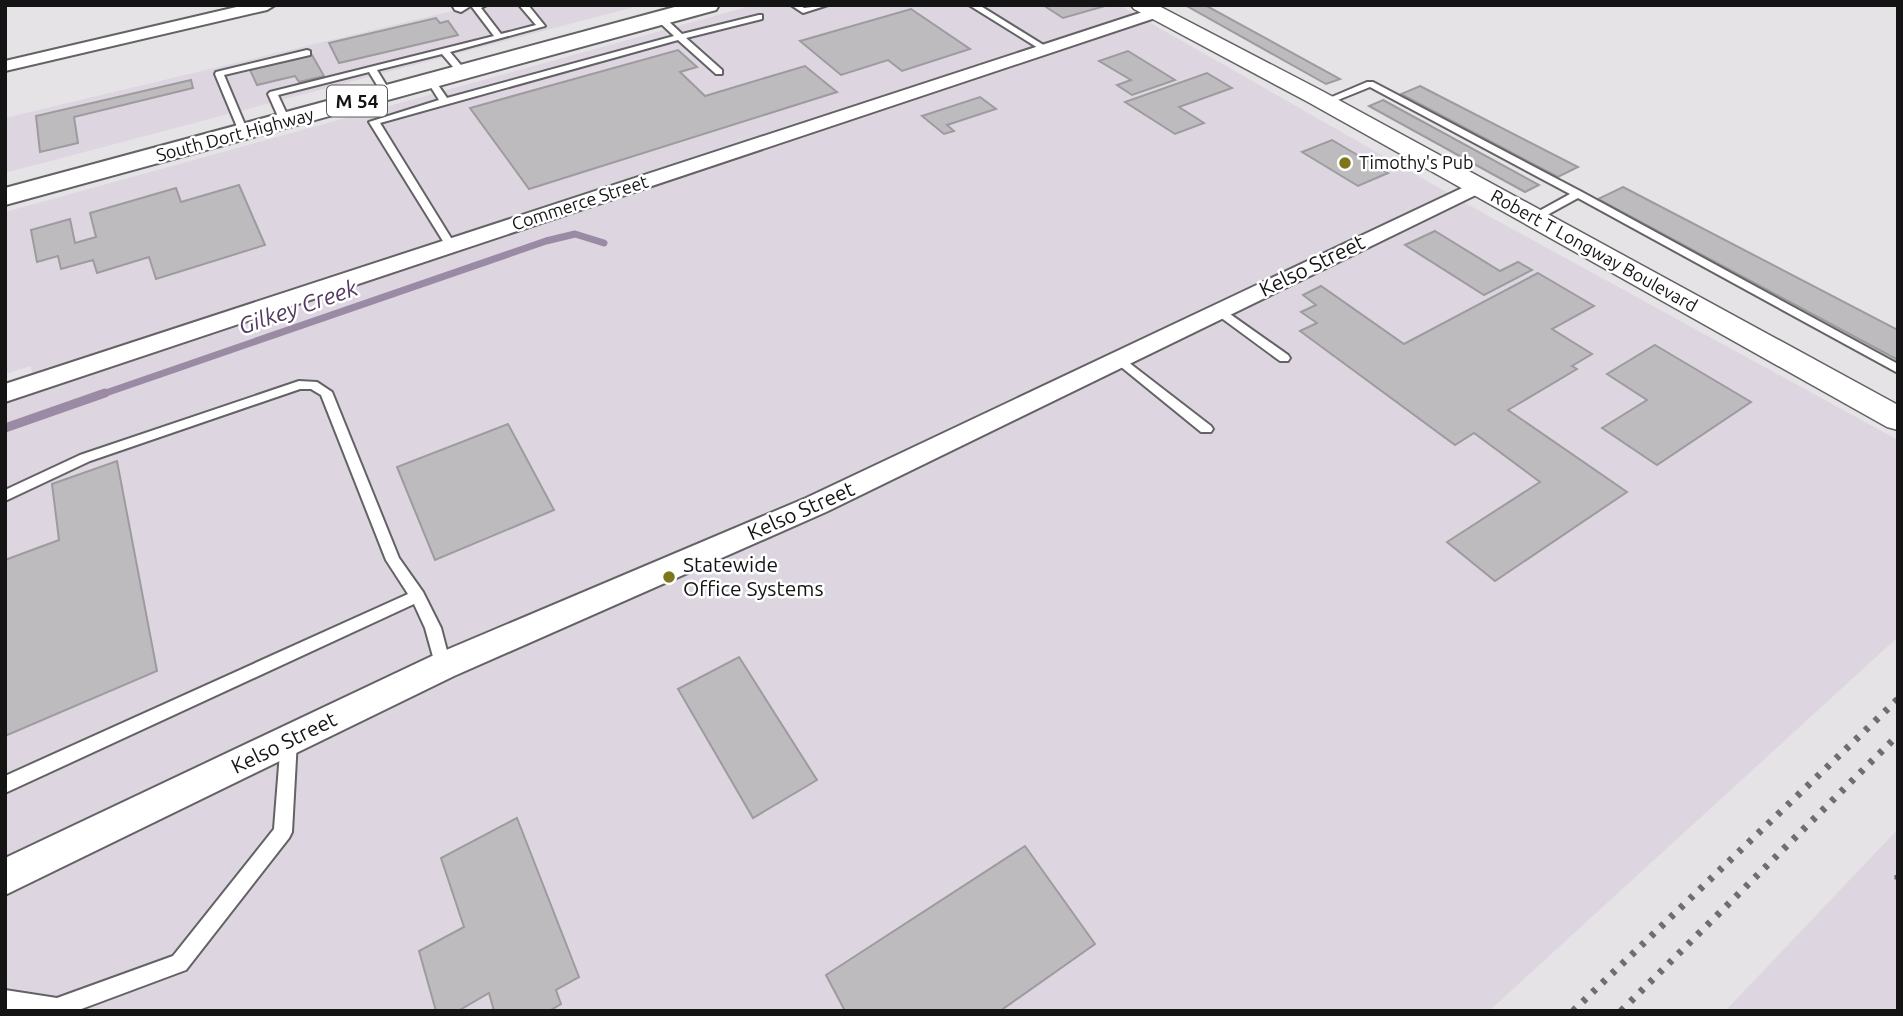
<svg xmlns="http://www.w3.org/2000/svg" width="1903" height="1016" viewBox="0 0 1903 1016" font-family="Ubuntu,sans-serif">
  <rect width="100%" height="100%" fill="#e6e3e7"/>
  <!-- built -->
  <g fill="#ddd6e1">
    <path d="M 477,5 L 642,5 L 5,173 L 5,118 Z"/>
    <path d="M 754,5 L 1119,5 L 1485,214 L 1898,440 L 1898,637 L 1489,1011 L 5,1011 L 5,403 L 35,393 L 31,366 L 5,374 L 5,212 Z"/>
    <path d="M 1898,829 L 1898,1011 L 1725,1011 Z"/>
  </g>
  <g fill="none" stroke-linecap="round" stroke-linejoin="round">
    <!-- stream-far1 -->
    <path stroke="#9b8aa4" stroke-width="7" d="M 100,395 L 546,241 L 575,234 L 604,243"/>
    <!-- stream -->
    <path stroke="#9b8aa4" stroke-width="9" d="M 5,428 L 105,393"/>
  </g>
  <!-- building -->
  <g fill="#bebbbf" stroke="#9d9b9e" stroke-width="2">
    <path d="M 1043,5 L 1103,5 L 1105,6 L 1063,18 Z"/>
    <path d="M 1185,5 L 1205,5 L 1340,79 L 1326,84 Z"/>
    <path d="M 911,9 L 970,49 L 902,71 L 888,60 L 841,75 L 800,41 Z"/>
    <path d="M 436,18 L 440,23 L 448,21 L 458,35 L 339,63 L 329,43 Z"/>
    <path d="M 678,50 L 697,67 L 680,72 L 705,96 L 805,66 L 837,92 L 529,189 L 470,108 Z"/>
    <path d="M 1128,51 L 1175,80 L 1132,95 L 1117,85 L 1131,80 L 1099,61 Z"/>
    <path d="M 312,55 L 324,76 L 299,82 L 295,76 L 257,85 L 250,70 Z"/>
    <path d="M 1207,73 L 1232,88 L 1179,107 L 1204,123 L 1175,134 L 1125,102 Z"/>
    <path d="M 191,80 L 193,88 L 74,117 L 78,143 L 40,152 L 36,116 Z"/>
    <path d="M 1420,86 L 1578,167 L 1558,177 L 1401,94 Z"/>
    <path d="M 980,97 L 996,109 L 947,125 L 954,131 L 944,134 L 922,116 Z"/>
    <path d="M 1383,100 L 1539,185 L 1525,192 L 1369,106 Z"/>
    <path d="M 1332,140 L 1388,173 L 1358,186 L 1302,152 Z"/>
    <path d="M 239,185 L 265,245 L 156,279 L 149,257 L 97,273 L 93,260 L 61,269 L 58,256 L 37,262 L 31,230 L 70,219 L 75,243 L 96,237 L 90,213 L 176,188 L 181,202 Z"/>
    <path d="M 1623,187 L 1898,330 L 1898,360 L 1598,199 Z"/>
    <path d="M 1435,231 L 1500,271 L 1518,262 L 1532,270 L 1484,295 L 1405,245 Z"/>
    <path d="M 1538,273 L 1594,306 L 1552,329 L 1592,354 L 1572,366 L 1577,369 L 1508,410 L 1627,492 L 1495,581 L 1447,542 L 1540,482 L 1474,433 L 1455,445 L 1300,331 L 1317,323 L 1301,312 L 1316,305 L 1303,295 L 1321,286 L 1404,344 Z"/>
    <path d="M 1655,345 L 1751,402 L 1657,465 L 1602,428 L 1647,400 L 1607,374 Z"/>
    <path d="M 508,424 L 554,510 L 435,560 L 397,467 Z"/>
    <path d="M 117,461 L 157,671 L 5,736 L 5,560 L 59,540 L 52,484 Z"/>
    <path d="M 739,657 L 817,780 L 753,818 L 678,689 Z"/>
    <path d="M 517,818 L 579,977 L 556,990 L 561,1004 L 549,1011 L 494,1011 L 489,993 L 458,1011 L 436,1011 L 419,951 L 464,927 L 441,858 Z"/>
    <path d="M 1025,846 L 1095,944 L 1000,1011 L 845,1011 L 826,975 Z"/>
  </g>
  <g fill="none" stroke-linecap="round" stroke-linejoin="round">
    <!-- service casing -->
    <g stroke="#646265" stroke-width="4">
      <g id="service">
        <path d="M 473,5 L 487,5 L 481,8 L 501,34 L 536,25 L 519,5 L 528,5 L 545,26 L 450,52 L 465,70 L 465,74 L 459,74 L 442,54 L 377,70 L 391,93 L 389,95 L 383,95 L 369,72 L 278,95 L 290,121 L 285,124 L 280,121 L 268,94 L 270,92 L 494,36 L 472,7 Z"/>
        <path d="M 791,5 L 800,5 L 804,8 L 828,5 L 803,13 Z"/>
        <path d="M 969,5 L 979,5 L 1050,49 L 1043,51 Z"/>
        <path d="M 759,15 L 762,15 L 762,19 L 686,38 L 722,70 L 722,74 L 716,74 L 678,40 L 380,123 L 456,246 L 455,248 L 447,248 L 446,246 L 369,122 L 439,100 L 427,81 L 428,79 L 434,79 L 447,98 L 674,36 L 657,20 L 657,16 L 663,16 L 682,34 Z"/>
        <path d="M 307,50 L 310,51 L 310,55 L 224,75 L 248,132 L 240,134 L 215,74 L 216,72 Z"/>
        <path d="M 1367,82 L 1373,82 L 1582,192 L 1898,364 L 1898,373 L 1578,198 L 1538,220 L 1530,220 L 1530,216 L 1570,194 L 1370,87 L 1328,104 L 1320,102 Z"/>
        <path d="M 1220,307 L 1288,355 L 1290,358 L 1288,361 L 1280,361 L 1216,314 L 1214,311 Z"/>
        <path d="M 1119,355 L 1211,426 L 1213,429 L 1211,432 L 1201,432 L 1115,362 L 1113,359 L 1115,356 Z"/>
        <path d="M 299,381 L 317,382 L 332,392 L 399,558 L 423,592 L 441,628 L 451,666 L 449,671 L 443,673 L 437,671 L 425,628 L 414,604 L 5,793 L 5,776 L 408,594 L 386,560 L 321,395 L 311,389 L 300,389 L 90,461 L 5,501 L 5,490 L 80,455 Z"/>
        <path d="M 289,732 L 295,735 L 297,740 L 292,832 L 289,838 L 186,970 L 76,1011 L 5,1010 L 5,990 L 57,998 L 173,956 L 274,829 L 281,740 L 283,735 Z"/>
      </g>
    </g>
    <!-- minor casing -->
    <g stroke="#646265" stroke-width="4">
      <g id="minor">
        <path d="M 245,5 L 275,5 L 267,10 L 5,71 L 5,61 Z"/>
        <path d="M 452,5 L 468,5 L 469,7 L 461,12 L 455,10 Z"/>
        <path d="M 1155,8 L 1163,13 L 1161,16 L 5,402 L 5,384 Z"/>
        <path d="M 1477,181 L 1484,183 L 1487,187 L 1484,191 L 826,512 L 454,676 L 5,895 L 5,858 L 432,656 L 806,498 Z"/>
      </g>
    </g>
    <!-- tertiary casing -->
    <g stroke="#646265" stroke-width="3">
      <path id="tertiary" d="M 1131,5 L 1157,5 L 1324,92 L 1898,405 L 1898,430 L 1887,427 L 1308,102 L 1134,9 Z"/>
    </g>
    <!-- primary casing -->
    <g stroke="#646265" stroke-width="4">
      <path id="primary" d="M 682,5 L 719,5 L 716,10 L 5,205 L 5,188 Z"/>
    </g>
    <!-- service -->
    <use href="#service" fill="#fff" fill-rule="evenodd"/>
    <!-- minor -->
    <use href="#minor" fill="#fff" fill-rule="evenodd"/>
    <!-- tertiary -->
    <use href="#tertiary" fill="#fff" fill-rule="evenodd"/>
    <!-- primary -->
    <use href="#primary" fill="#fff" fill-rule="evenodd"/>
    <!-- rail -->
    <g stroke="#6f6d6f" stroke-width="7" stroke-dasharray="4.5 9" stroke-linecap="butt">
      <path d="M 1898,875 L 1898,883"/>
      <path d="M 1573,1011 L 1898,699"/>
      <path d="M 1621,1011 L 1898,735"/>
    </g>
  </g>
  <!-- markers -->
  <g fill="#7e761a" stroke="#fff" stroke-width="2.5">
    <circle cx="1345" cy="163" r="7"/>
    <circle cx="669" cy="577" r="7"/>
  </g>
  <g text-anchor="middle" stroke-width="5" stroke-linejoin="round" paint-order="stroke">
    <!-- far-street labels -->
    <g font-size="18" fill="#151415" stroke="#fff">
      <text transform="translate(235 135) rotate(-15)" y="6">South Dort Highway</text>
      <text transform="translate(580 203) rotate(-18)" y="6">Commerce Street</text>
      <text transform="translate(1594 251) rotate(29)" y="6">Robert T Longway Boulevard</text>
    </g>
    <!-- far-poi labels -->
    <g font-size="18" fill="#151415" stroke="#fff" text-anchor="start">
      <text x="1359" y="169">Timothy's Pub</text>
    </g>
    <!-- shield labels -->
    <rect fill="#fff" stroke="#5b5a5b" stroke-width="2" x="327" y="85.5" width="60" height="31" rx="5"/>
    <g font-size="19" font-weight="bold" fill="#151415">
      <text x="357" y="108">M 54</text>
    </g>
    <!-- street labels -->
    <g font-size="21" fill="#151415" stroke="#fff">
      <text transform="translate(1312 266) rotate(-26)" y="7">Kelso Street</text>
      <text transform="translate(801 511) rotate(-24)" y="7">Kelso Street</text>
      <text transform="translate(284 743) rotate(-26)" y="7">Kelso Street</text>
    </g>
    <!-- poi labels -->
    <g font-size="21" fill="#151415" stroke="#fff" text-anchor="start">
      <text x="683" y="572">Statewide<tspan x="683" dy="24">Office Systems</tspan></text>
    </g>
    <!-- water labels -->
    <g font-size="23" font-style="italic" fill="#533960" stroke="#fff">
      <text transform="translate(298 307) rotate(-19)" y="8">Gilkey Creek</text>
    </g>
  </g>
  <!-- border -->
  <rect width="1903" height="1016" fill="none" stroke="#151415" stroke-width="14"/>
</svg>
